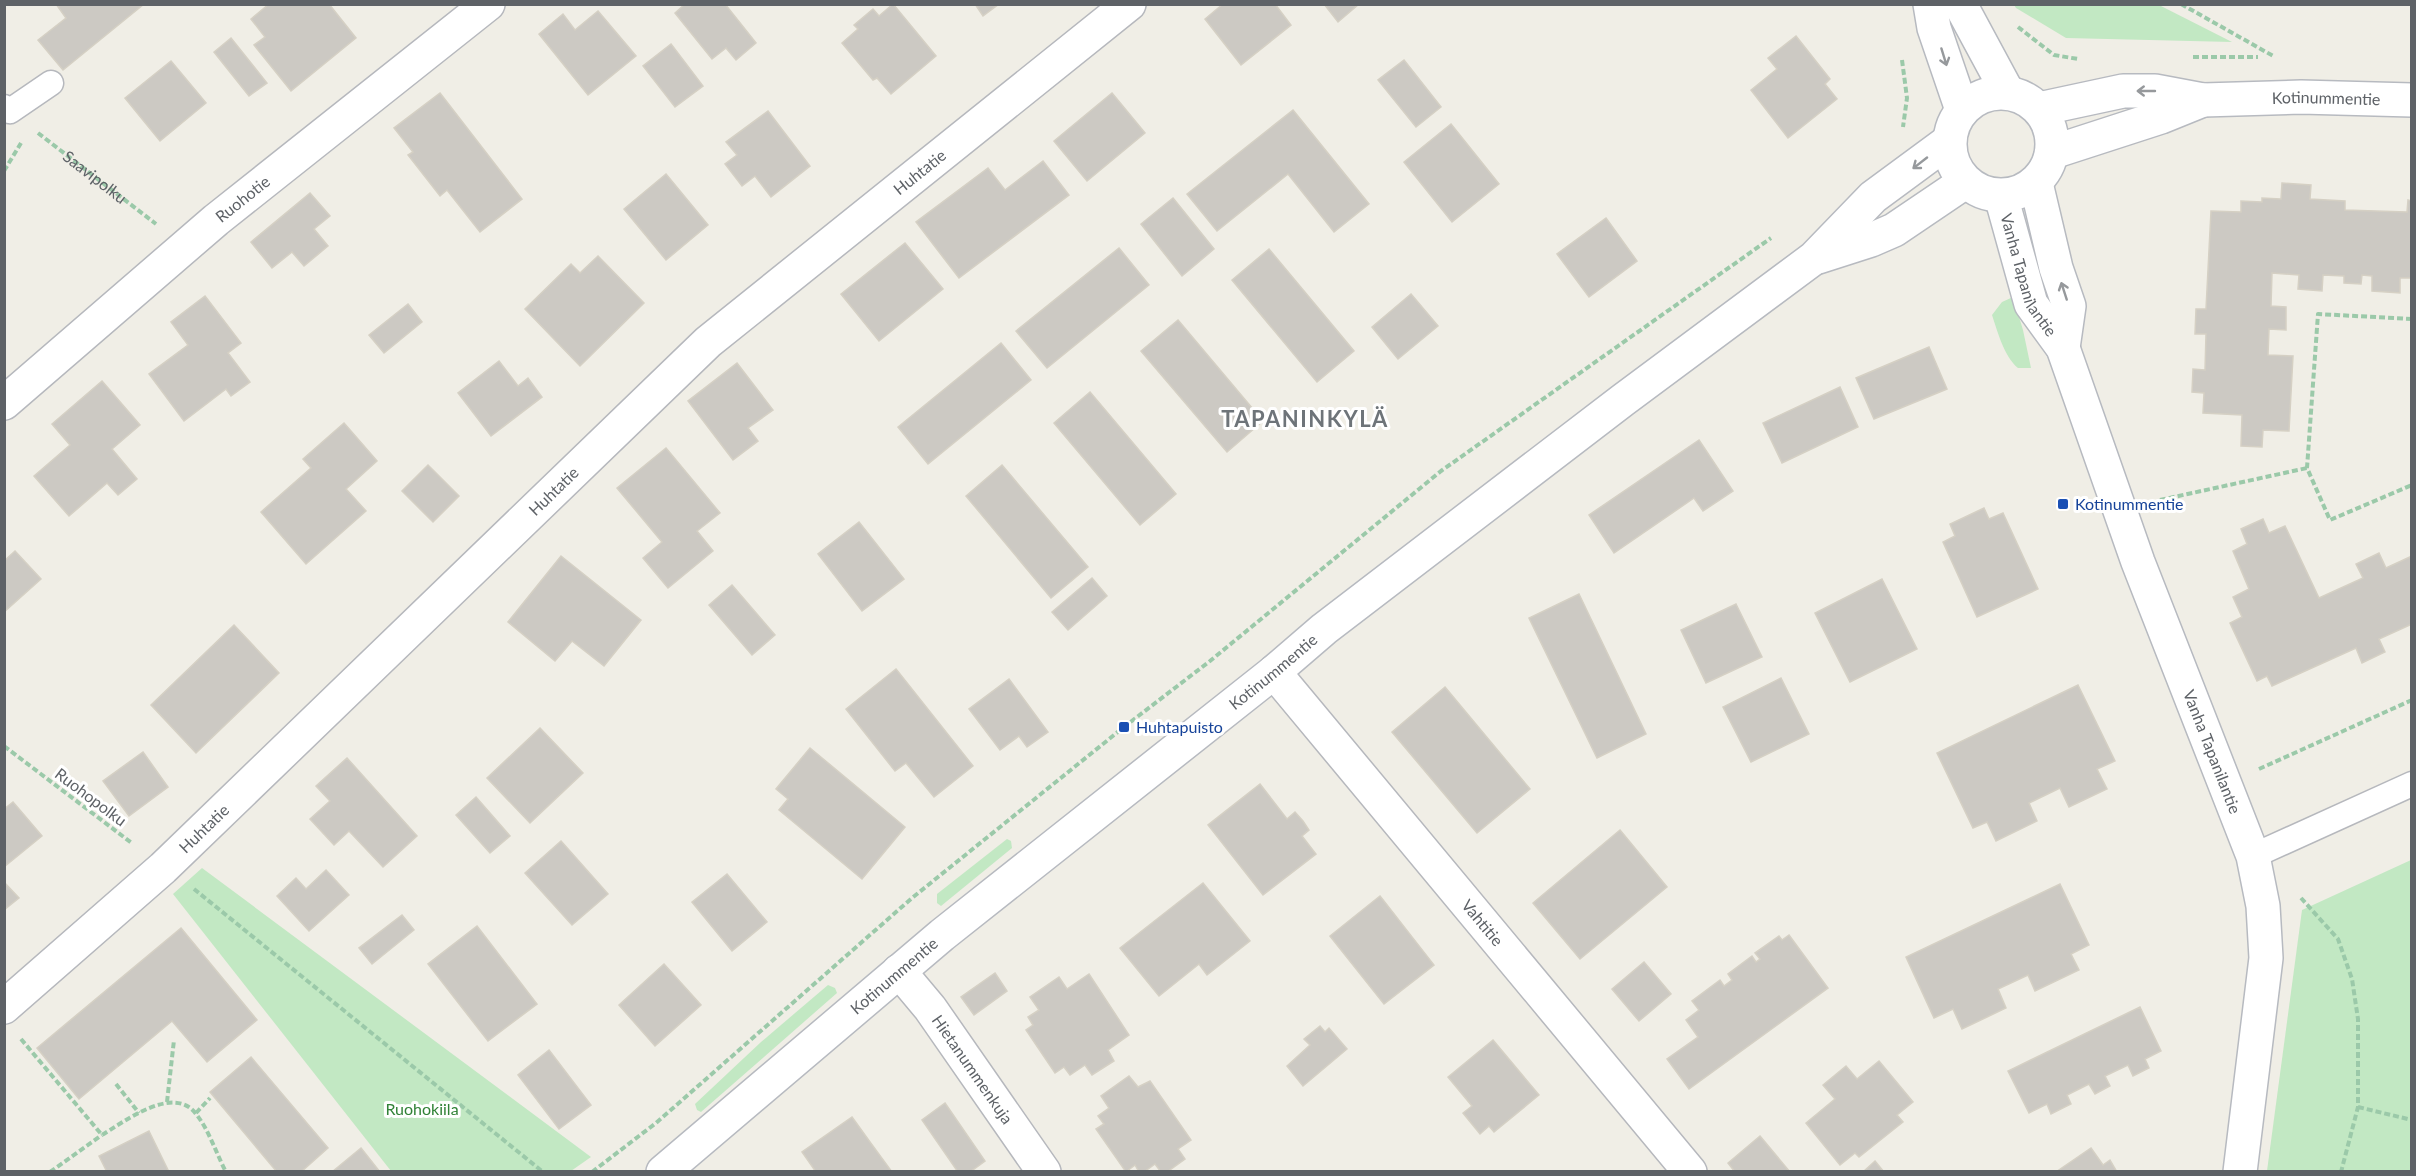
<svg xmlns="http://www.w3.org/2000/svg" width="2416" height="1176" viewBox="0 0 2416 1176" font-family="Lato,sans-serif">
  <rect width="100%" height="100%" fill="#f0eee6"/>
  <!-- green -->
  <g fill="#c2e8c3">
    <path d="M 2014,5 L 2159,5 L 2232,42 L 2066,38 L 2016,8 Z"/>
    <path d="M 2013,297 L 2023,330 L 2031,368 L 2018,368 C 2004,356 1998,333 1992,315 L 2002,302 Z"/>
    <path d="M 1007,839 L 1011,841 L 1012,848 L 941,906 L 937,903 L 937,894 Z"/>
    <path d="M 2411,860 L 2411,1171 L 2267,1171 L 2302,910 Z"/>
    <path d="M 202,868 L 591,1157 L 571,1171 L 391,1171 L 173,894 Z"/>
    <path d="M 828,985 L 835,988 L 837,993 L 701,1112 L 697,1110 L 695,1104 L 761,1042 Z"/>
  </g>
  <!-- building -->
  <g fill="#ccc9c3" stroke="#d5d0c4" stroke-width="1.5">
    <path d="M 56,4 L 144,4 L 63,70 L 38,40 L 66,18 Z"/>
    <path d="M 269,4 L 329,4 L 356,38 L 291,91 L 254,45 L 265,37 L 251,19 Z"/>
    <path d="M 685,4 L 725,4 L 756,43 L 736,60 L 726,48 L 712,59 L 675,13 Z"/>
    <path d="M 893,4 L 936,56 L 891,94 L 877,78 L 873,80 L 842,43 L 858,29 L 854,25 L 873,9 L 879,16 Z"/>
    <path d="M 975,4 L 999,4 L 983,16 Z"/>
    <path d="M 1223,4 L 1275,4 L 1291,25 L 1241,65 L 1205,19 Z"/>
    <path d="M 1324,4 L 1359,4 L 1338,22 Z"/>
    <path d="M 598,11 L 636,56 L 588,95 L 539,34 L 563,14 L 575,30 Z"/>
    <path d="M 1796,36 L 1830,79 L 1825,84 L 1837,99 L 1788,138 L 1751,90 L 1777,69 L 1768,58 Z"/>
    <path d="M 231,38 L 267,83 L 249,96 L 214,52 Z"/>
    <path d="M 671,44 L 703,86 L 675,107 L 643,66 Z"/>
    <path d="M 1404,60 L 1441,107 L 1416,127 L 1378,80 Z"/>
    <path d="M 171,61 L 206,103 L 160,141 L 125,98 Z"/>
    <path d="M 440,93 L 522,199 L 480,232 L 447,190 L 440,196 L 408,155 L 413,152 L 394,128 Z"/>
    <path d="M 1112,93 L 1145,133 L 1087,181 L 1054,141 Z"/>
    <path d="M 1293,110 L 1369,204 L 1334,232 L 1288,174 L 1217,231 L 1187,194 Z"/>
    <path d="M 768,111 L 810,166 L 771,197 L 755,176 L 742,186 L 725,164 L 737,155 L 726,142 Z"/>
    <path d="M 1451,124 L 1499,184 L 1452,222 L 1404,162 Z"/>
    <path d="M 1043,161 L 1069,195 L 959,278 L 916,222 L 988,168 L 1005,190 Z"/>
    <path d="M 666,174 L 708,225 L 666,260 L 624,209 Z"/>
    <path d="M 2282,183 L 2311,185 L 2310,199 L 2345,201 L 2345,210 L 2407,212 L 2408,200 L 2412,201 L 2412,278 L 2400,278 L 2400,293 L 2372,291 L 2372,276 L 2362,275 L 2361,284 L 2344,283 L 2344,276 L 2323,275 L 2322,291 L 2298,289 L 2299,275 L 2272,273 L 2271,306 L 2286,307 L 2286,330 L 2269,329 L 2268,355 L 2293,356 L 2289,431 L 2263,430 L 2262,447 L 2241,446 L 2242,415 L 2203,413 L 2204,393 L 2192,392 L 2193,369 L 2205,370 L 2206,334 L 2195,334 L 2196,309 L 2206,309 L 2211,211 L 2241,212 L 2241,201 L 2262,202 L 2262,198 L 2281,199 Z"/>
    <path d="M 310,193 L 330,216 L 314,229 L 328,246 L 304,266 L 292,252 L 272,268 L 251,242 Z"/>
    <path d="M 1173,198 L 1214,249 L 1182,276 L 1141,224 Z"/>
    <path d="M 1606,218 L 1637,261 L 1589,297 L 1557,254 Z"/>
    <path d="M 905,243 L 943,289 L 879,341 L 841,294 Z"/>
    <path d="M 1119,248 L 1149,285 L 1047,368 L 1016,331 Z"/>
    <path d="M 1269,249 L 1354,351 L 1317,382 L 1232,280 Z"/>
    <path d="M 598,256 L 644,303 L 580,366 L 525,309 L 571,264 L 580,273 Z"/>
    <path d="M 1411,294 L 1438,326 L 1398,359 L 1372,327 Z"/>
    <path d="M 205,296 L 241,343 L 228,353 L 250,382 L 231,396 L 226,389 L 184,421 L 149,374 L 188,345 L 171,322 Z"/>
    <path d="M 408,304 L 422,322 L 384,353 L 369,335 Z"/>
    <path d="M 1178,320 L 1263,421 L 1227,452 L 1141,351 Z"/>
    <path d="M 1001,343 L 1031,380 L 928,464 L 898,427 Z"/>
    <path d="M 1929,347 L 1947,389 L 1874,419 L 1856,378 Z"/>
    <path d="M 499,361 L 518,386 L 528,378 L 542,397 L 491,436 L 458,393 Z"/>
    <path d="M 737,363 L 773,410 L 748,428 L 758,441 L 733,460 L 688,401 Z"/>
    <path d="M 102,381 L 140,425 L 112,449 L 137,479 L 118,495 L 107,483 L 69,516 L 34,476 L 70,445 L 52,424 Z"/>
    <path d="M 1840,387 L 1858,427 L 1782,463 L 1763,423 Z"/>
    <path d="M 1090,392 L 1176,494 L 1140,525 L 1054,423 Z"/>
    <path d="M 344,423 L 377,461 L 346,489 L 366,511 L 306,564 L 261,512 L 311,468 L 303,459 Z"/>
    <path d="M 1699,440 L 1733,491 L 1703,511 L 1694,498 L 1614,553 L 1589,515 Z"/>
    <path d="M 666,448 L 720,513 L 697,531 L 713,551 L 668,588 L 643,558 L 662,542 L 617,488 Z"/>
    <path d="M 428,465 L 459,496 L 433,522 L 402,491 Z"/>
    <path d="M 1002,465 L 1088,567 L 1051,598 L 966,496 Z"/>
    <path d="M 1984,508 L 1989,519 L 2003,513 L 2038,589 L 1977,617 L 1943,542 L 1955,536 L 1950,524 Z"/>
    <path d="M 2263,519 L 2269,533 L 2285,526 L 2319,598 L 2363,578 L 2356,564 L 2379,553 L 2386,568 L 2412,556 L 2412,624 L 2379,639 L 2385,652 L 2362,663 L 2356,648 L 2272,686 L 2267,676 L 2257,681 L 2230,623 L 2242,617 L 2233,597 L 2249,589 L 2233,551 L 2247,544 L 2241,529 Z"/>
    <path d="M 859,522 L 904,579 L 862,611 L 818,554 Z"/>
    <path d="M 15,551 L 41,579 L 4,612 L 4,561 Z"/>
    <path d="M 561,556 L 641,620 L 604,666 L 572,641 L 555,661 L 508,622 Z"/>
    <path d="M 1092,578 L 1107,596 L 1068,630 L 1052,612 Z"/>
    <path d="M 1882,579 L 1917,649 L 1850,682 L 1815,613 Z"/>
    <path d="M 732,585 L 775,635 L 752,655 L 709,605 Z"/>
    <path d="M 1579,594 L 1646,734 L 1597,758 L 1529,618 Z"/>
    <path d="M 1736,604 L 1762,657 L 1706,683 L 1681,630 Z"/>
    <path d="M 234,625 L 279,673 L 196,753 L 151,705 Z"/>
    <path d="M 896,669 L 973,766 L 934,797 L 906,763 L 895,771 L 846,709 Z"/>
    <path d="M 1781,678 L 1809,734 L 1751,762 L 1723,707 Z"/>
    <path d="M 1009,679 L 1048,732 L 1027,747 L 1019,736 L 1000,750 L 969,709 Z"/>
    <path d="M 2078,685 L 2115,761 L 2097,769 L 2107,789 L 2069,807 L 2060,788 L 2029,803 L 2037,821 L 1996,841 L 1987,822 L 1973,828 L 1937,753 Z"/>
    <path d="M 1445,687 L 1530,789 L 1477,833 L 1392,732 Z"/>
    <path d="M 540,728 L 583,773 L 530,823 L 487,778 Z"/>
    <path d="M 810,748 L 905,827 L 862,879 L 779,810 L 788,799 L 776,789 Z"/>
    <path d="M 143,752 L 168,787 L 129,816 L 103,781 Z"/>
    <path d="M 347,758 L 417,836 L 383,867 L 349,831 L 334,845 L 310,819 L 330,801 L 316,786 Z"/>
    <path d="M 1260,784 L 1287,819 L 1295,812 L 1303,821 L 1309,830 L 1302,836 L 1316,854 L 1263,895 L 1208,825 Z"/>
    <path d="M 476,797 L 510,836 L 490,853 L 456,815 Z"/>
    <path d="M 13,802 L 42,836 L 4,867 L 4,809 Z"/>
    <path d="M 1620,830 L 1667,887 L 1580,959 L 1533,903 Z"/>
    <path d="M 561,841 L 608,894 L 572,925 L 525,873 Z"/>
    <path d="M 326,870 L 349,895 L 309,931 L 277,896 L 296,878 L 306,889 Z"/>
    <path d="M 727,874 L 767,922 L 732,951 L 692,902 Z"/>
    <path d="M 4,882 L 19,898 L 4,910 Z"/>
    <path d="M 1203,883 L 1250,941 L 1207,975 L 1199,964 L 1159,996 L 1120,948 Z"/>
    <path d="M 2060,884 L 2089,945 L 2071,954 L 2079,970 L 2035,991 L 2028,975 L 1998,989 L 2006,1008 L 1962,1029 L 1953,1009 L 1934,1018 L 1906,957 Z"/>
    <path d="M 1380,896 L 1434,965 L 1384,1004 L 1330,936 Z"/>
    <path d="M 402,915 L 414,930 L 372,964 L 359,948 Z"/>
    <path d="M 477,926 L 537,1004 L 488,1041 L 428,964 Z"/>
    <path d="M 181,928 L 257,1020 L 207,1062 L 172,1021 L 79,1099 L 37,1048 Z"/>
    <path d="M 1789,935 L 1828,988 L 1689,1089 L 1667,1059 L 1698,1037 L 1686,1020 L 1699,1010 L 1692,1001 L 1720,980 L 1724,986 L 1732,980 L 1728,974 L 1752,956 L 1756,962 L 1760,959 L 1755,953 L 1779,936 L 1782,940 Z"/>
    <path d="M 1644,962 L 1671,994 L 1639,1021 L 1612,989 Z"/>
    <path d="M 664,964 L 701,1005 L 655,1046 L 619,1005 Z"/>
    <path d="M 995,973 L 1007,991 L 974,1015 L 961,997 Z"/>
    <path d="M 1089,974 L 1129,1035 L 1108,1050 L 1114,1061 L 1092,1075 L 1085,1065 L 1070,1075 L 1064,1067 L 1055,1073 L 1026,1030 L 1033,1025 L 1028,1017 L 1039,1010 L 1030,997 L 1059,977 L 1067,989 Z"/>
    <path d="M 2140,1007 L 2161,1051 L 2145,1059 L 2149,1068 L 2133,1076 L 2128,1065 L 2105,1076 L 2110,1086 L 2095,1094 L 2089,1084 L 2067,1095 L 2071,1104 L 2051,1114 L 2047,1104 L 2029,1113 L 2008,1071 Z"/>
    <path d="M 1320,1026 L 1325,1032 L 1329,1028 L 1347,1049 L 1303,1086 L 1287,1066 L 1310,1045 L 1304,1039 Z"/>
    <path d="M 1493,1040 L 1539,1095 L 1494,1132 L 1489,1126 L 1480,1134 L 1463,1113 L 1472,1106 L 1448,1077 Z"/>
    <path d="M 549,1050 L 591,1105 L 559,1129 L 518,1075 Z"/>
    <path d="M 251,1057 L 328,1148 L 301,1172 L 277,1172 L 210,1092 Z"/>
    <path d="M 1879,1061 L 1913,1102 L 1897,1115 L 1903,1122 L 1859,1157 L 1855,1153 L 1840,1165 L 1806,1123 L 1835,1099 L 1823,1085 L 1846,1066 L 1857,1079 Z"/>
    <path d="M 1129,1076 L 1138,1087 L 1150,1081 L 1191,1140 L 1178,1149 L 1185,1159 L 1167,1172 L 1161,1172 L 1155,1164 L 1144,1172 L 1139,1172 L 1135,1165 L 1126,1172 L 1096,1129 L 1104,1124 L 1098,1116 L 1109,1108 L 1101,1096 Z"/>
    <path d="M 945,1103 L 985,1161 L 970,1172 L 958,1172 L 922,1120 Z"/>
    <path d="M 852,1117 L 870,1142 L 892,1172 L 816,1172 L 802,1152 Z"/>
    <path d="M 149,1131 L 169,1172 L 107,1172 L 99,1156 Z"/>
    <path d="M 1760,1136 L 1790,1172 L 1735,1172 L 1728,1163 Z"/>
    <path d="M 361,1148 L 380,1172 L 332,1172 Z"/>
    <path d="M 2091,1148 L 2103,1165 L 2110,1160 L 2117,1172 L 2056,1172 Z"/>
    <path d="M 1875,1161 L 1884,1172 L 1863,1172 Z"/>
  </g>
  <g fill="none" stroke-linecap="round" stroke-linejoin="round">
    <!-- lane casing -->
    <g stroke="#b6b8bd" stroke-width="27">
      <g id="lane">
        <path d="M 4,107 L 10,111 L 51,83"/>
        <path d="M 2253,856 L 2412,784"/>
      </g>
    </g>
    <!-- street casing -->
    <g stroke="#b6b8bd" stroke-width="36">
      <g id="street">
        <path id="s2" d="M 4,403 L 216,220 L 488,4"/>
        <path id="s3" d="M 1274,672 L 1690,1172"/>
        <path id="s4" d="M 899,971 L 930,1008 L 1044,1172"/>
        <path id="s5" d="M 4,1007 L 163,868 L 708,342 L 1129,4"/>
      </g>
    </g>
    <!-- secondary casing -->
    <g stroke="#b7bac0" stroke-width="36">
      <g id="secondary">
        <path d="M 1930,4 L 1934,28 L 1962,110"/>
        <path d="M 1960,4 L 2008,93"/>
        <circle cx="2001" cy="144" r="51"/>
        <path id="s6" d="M 2039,109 L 2123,91 L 2155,91 L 2203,100 L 2301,97 L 2412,100"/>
        <path d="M 2053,152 L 2161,117 L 2203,100"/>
        <path d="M 2036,183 L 2056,268 L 2069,306 L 2063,348"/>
        <path id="s7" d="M 2001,196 L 2031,304 L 2063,348 L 2138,562 L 2253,856 L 2263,906 L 2266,958 L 2240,1172"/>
        <path d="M 1818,257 L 1871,240 L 1894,230 L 1965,182"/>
        <path id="s8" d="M 663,1172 L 942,935 L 1274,672 L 1324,629 L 1623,400 L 1814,258 L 1873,197 L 1949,141"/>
      </g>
    </g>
    <!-- path -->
    <g stroke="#9bc9a9" stroke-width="4" stroke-dasharray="6 3" stroke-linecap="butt">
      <path d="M 2181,4 L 2275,57"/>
      <path d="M 2018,27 L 2054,55 L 2078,59"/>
      <path d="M 2193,57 L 2258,57"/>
      <path d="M 1902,60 L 1907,98 L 1903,127"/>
      <path id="s1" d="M 38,133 L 156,224"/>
      <path d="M 4,171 L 21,143"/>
      <path d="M 2412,319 L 2318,314 L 2307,468 L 2330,520 L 2412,485"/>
      <path d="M 2160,500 L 2307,468"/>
      <path d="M 4,746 L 133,844"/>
      <path d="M 2259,769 L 2412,700"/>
      <path d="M 194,889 L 543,1172"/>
      <path d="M 2301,898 L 2338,939 L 2352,979 L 2358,1019 L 2358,1107 L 2341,1172"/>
      <path d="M 21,1039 L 102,1135 C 125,1121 174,1084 196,1114 C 209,1130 216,1153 226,1172"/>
      <path d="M 116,1084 L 139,1113"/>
      <path d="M 167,1102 L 174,1040"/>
      <path d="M 2358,1107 L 2412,1120"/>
      <path d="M 196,1113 L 210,1098"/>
      <path d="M 50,1172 L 102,1135"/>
      <path d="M 592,1172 L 656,1123 L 912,898 L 1124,727 L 1210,661 L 1441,471 L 1771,238"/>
    </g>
    <!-- lane -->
    <use href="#lane" stroke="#fff" stroke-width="24"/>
    <!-- street -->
    <use href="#street" stroke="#fff" stroke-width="33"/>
    <!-- secondary -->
    <use href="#secondary" stroke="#fff" stroke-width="33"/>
  </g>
  <!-- one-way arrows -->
  <defs><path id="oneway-shaft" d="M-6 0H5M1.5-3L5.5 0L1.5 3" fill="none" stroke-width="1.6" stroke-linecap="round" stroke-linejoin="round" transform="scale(1.5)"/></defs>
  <g stroke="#96999c">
    <use href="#oneway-shaft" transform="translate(1944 57) rotate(73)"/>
    <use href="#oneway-shaft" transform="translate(2146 91) rotate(-180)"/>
    <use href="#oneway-shaft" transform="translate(1920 163) rotate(142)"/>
    <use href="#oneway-shaft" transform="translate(2064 291) rotate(-108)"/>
  </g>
  <!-- markers -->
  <g fill="#1a4fb4" stroke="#fff" stroke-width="2">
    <rect x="2057" y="498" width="12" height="12" rx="3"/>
    <rect x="1118" y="721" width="12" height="12" rx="3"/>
  </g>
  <g text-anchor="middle" stroke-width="6" stroke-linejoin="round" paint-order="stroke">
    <!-- street labels -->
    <g font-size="16" fill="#5e6267" stroke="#fff">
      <text dy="6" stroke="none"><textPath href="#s6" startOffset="290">Kotinummentie</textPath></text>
      <text dy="6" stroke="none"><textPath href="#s5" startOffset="1240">Huhtatie</textPath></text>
      <text dy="6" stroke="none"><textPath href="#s1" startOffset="72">Saavipolku</textPath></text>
      <text dy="6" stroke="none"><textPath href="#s2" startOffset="314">Ruohotie</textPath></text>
      <text dy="6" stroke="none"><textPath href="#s7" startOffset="84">Vanha Tapanilantie</textPath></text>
      <text dy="6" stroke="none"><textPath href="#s5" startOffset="754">Huhtatie</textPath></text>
      <text dy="6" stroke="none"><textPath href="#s8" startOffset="789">Kotinummentie</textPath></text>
      <text dy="6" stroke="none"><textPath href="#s7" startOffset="597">Vanha Tapanilantie</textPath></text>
      <text transform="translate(91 797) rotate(37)" y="6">Ruohopolku</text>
      <text dy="6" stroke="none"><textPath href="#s5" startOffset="268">Huhtatie</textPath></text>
      <text dy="6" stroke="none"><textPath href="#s3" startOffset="326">Vahtitie</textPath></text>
      <text dy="6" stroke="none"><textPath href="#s8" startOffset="303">Kotinummentie</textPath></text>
      <text dy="6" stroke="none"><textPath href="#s4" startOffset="123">Hietanummenkuja</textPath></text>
    </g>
    <!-- transit labels -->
    <g font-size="16" fill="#164399" stroke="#fff" text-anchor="start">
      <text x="2075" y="510">Kotinummentie</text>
      <text x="1136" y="733">Huhtapuisto</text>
    </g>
    <!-- park labels -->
    <g font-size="16" fill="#318237" stroke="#fff">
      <text x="422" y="1115">Ruohokiila</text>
    </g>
    <!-- district labels -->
    <g font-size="22" font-weight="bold" letter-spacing="1.5" fill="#6e7479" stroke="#fff">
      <text x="1305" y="427">TAPANINKYLÄ</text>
    </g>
  </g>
  <!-- border -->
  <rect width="2416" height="1176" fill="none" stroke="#5e6267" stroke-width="12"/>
</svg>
